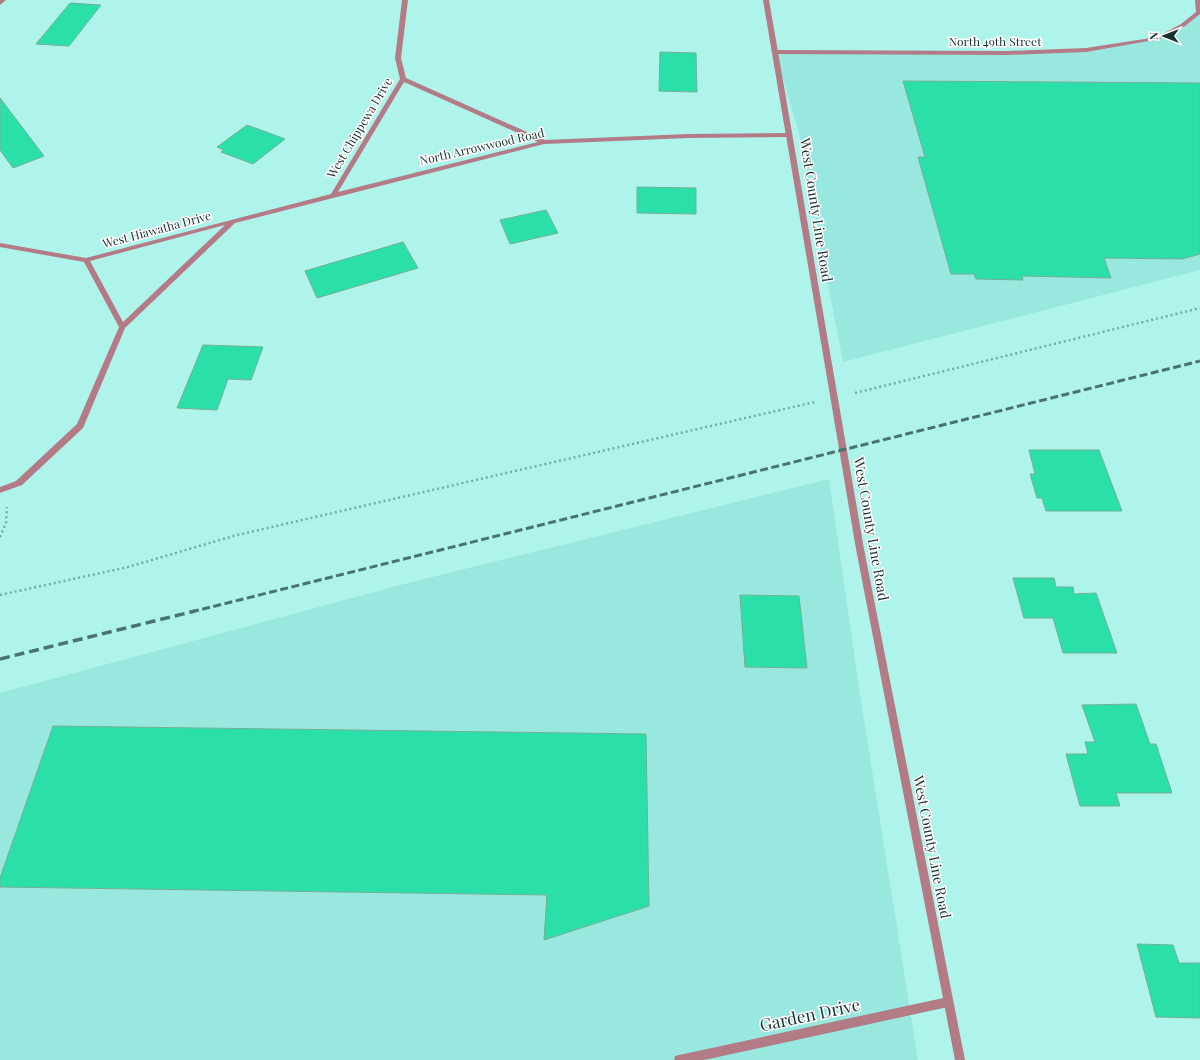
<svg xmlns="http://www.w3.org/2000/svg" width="1200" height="1060" viewBox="0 0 1200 1060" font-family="'Playfair Display',serif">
  <rect width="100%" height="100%" fill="#aff4eb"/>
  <!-- built -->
  <g fill="#99e8df">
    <path d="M 1200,0 L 1200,270 L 843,362 L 799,133 L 775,52 L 1006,53 L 1086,50 L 1158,38 L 1183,25 L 1198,13 Z"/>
    <path d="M 829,479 L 860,694 L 918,1060 L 0,1060 L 0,693 L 400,585 Z"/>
  </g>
  <!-- building -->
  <g fill="#2be0a8" stroke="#75ae96">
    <path d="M 70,3 L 101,5 L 69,46 L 36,44 Z"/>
    <path d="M 660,52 L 696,53 L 697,92 L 659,91 Z"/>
    <path d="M 903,81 L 1200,83 L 1200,254 L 1182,259 L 1104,258 L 1111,278 L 1022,276 L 1023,280 L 976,279 L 974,274 L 951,274 L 918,157 L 925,157 Z"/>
    <path d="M 0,98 L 44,156 L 13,168 L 0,150 Z"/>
    <path d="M 247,125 L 285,139 L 253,164 L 221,152 L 224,150 L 217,147 Z"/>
    <path d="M 637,187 L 696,188 L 696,214 L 637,213 Z"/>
    <path d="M 546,210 L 558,233 L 510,244 L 500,220 Z"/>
    <path d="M 403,242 L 418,268 L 317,298 L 305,271 Z"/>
    <path d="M 203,345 L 263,347 L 251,380 L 228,379 L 217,410 L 177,408 Z"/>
    <path d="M 1029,450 L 1099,450 L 1122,511 L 1046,511 L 1042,498 L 1037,498 L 1030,474 L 1035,474 Z"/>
    <path d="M 1013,578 L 1054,578 L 1056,587 L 1073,587 L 1074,594 L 1096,593 L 1117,653 L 1063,653 L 1053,618 L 1024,618 Z"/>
    <path d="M 740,595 L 799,596 L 807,668 L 745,667 Z"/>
    <path d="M 1136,704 L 1150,744 L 1156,744 L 1172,793 L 1116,793 L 1120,806 L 1080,806 L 1066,754 L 1088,754 L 1085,742 L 1095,742 L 1082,705 Z"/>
    <path d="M 53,726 L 646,734 L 649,906 L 544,940 L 547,895 L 0,887 L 0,878 Z"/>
    <path d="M 1137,944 L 1173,945 L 1179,963 L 1200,963 L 1200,1018 L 1156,1017 Z"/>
  </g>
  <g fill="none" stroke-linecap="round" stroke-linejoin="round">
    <!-- path -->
    <g stroke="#75aba4" stroke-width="2.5" stroke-dasharray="2 3" stroke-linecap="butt">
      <path d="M 855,393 L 1200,308"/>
      <path d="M 0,537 L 6,523 L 7,507"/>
      <path d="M 0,595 L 128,567 L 237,535 L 815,402"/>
    </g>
    <!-- minor -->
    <g fill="#b37b86" fill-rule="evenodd">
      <path d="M 0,0 L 6,0 L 0,5 Z"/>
      <path d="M 402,0 L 408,0 L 401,58 L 406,78 L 545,140 L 688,134 L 789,133 L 792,135 L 789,137 L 688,138 L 544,144 L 235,223 L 125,328 L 83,428 L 22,485 L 0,493 L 0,487 L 16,481 L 77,424 L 119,327 L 84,262 L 0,247 L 0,243 L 86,258 L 331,194 L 400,79 L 395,58 ZM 404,82 L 538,142 L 338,192 ZM 225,225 L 123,322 L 90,261 Z"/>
      <path d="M 1195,0 L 1200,0 L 1200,14 L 1185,26 L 1160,39 L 1086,52 L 1006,55 L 775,54 L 772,52 L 775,50 L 1006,51 L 1086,48 L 1157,37 L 1181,24 L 1196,12 Z"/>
      <path d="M 948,997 L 952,998 L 953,1002 L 952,1006 L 948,1007 L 704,1060 L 674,1060 L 675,1056 L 679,1055 Z"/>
    </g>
    <!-- tertiary -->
    <path fill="#b37b86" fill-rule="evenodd" d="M 763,0 L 769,0 L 864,549 L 965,1060 L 955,1060 L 856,549 Z"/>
    <!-- rail-far1 -->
    <path stroke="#49736e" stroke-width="3" stroke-dasharray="8 3.5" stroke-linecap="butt" d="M 191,612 L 1200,361"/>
    <!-- rail -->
    <path stroke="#49736e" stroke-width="3.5" stroke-dasharray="10 5" stroke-linecap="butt" d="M 0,659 L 195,611"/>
  </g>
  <g text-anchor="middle" stroke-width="3" stroke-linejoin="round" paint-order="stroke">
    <!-- far-street labels -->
    <g font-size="12" fill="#15322f" stroke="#fff">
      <text x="995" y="46">North 49th Street</text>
      <text transform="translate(360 128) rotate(-59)" y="4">West Chippewa Drive</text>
      <text transform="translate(482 147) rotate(-13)" y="4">North Arrowwood Road</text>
      <text transform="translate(157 230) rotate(-15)" y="4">West Hiawatha Drive</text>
    </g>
    <!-- street labels -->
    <g font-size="14" fill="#15322f" stroke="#fff">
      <text transform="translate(816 210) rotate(81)" y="5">West County Line Road</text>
      <text transform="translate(871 529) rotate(80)" y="5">West County Line Road</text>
      <text transform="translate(932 847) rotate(79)" y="5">West County Line Road</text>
    </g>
    <!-- near-street labels -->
    <g font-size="17" fill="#15322f" stroke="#fff">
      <text transform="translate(810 1015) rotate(-12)" y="6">Garden Drive</text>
    </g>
  </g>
  <!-- north arrow -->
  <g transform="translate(1164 36) rotate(270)" stroke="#ffffff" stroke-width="3" paint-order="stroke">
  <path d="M0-3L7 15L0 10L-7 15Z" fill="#15322f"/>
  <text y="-6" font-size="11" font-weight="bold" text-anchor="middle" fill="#15322f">N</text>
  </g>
</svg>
